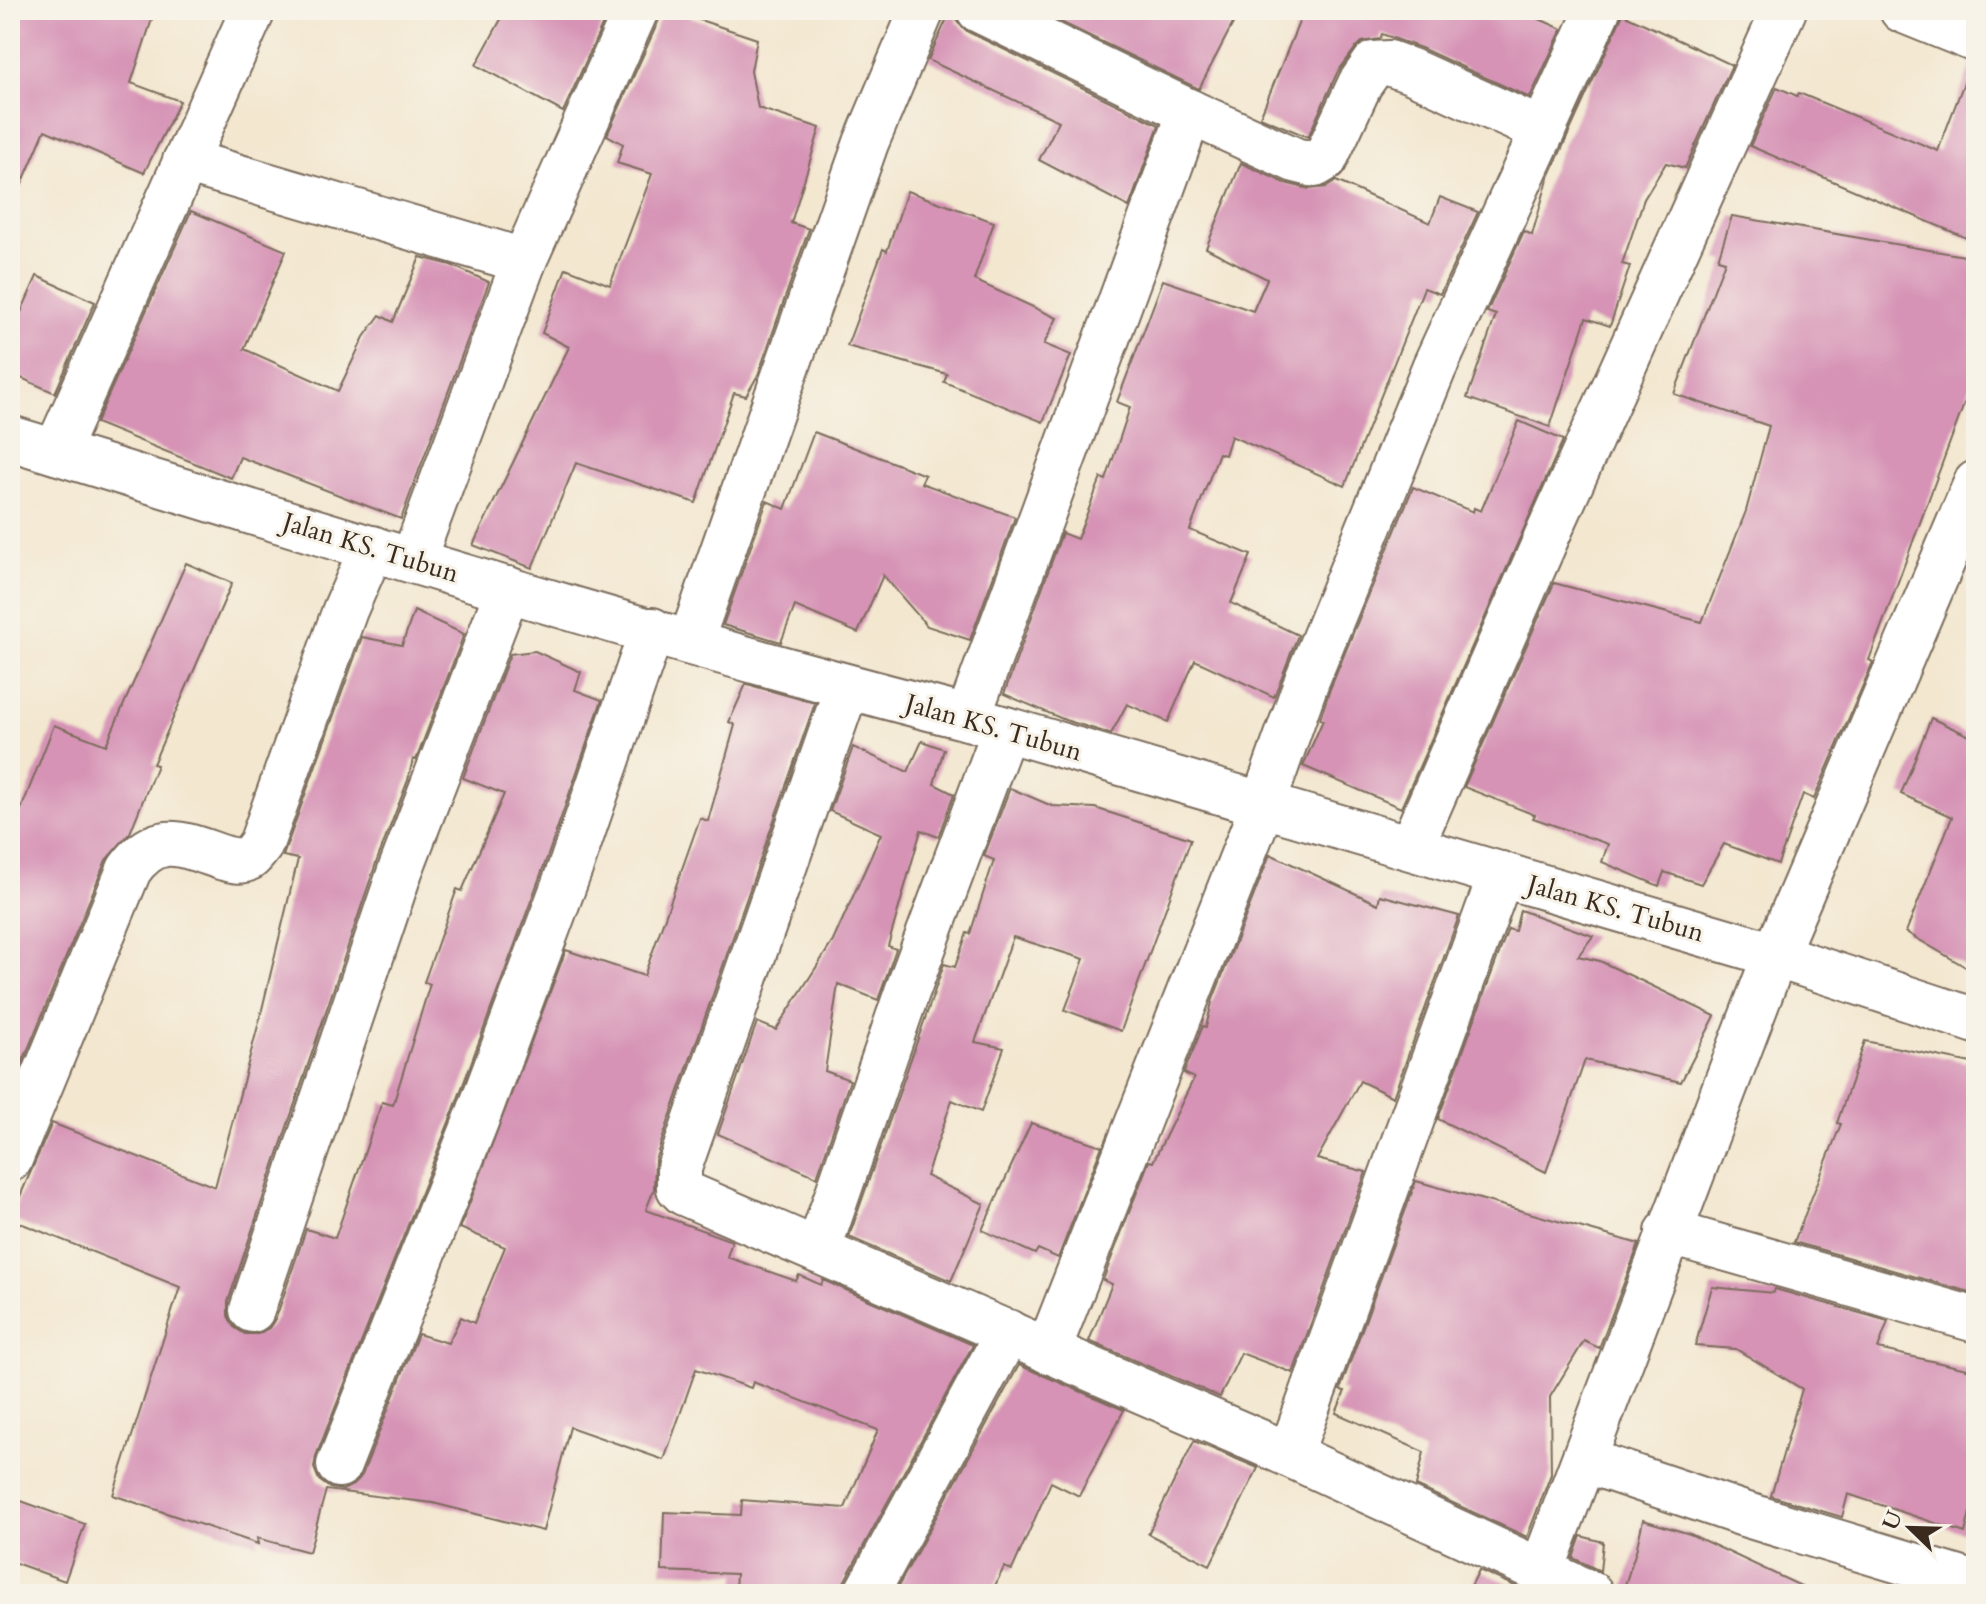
<svg xmlns="http://www.w3.org/2000/svg" width="1986" height="1604" viewBox="0 0 1986 1604" font-family="Cardo,serif">
  <rect width="100%" height="100%" fill="#f7f3e8"/>
  <filter id="ink" filterUnits="userSpaceOnUse"><feTurbulence type="fractalNoise" baseFrequency=".0125" numOctaves="2"/><feDisplacementMap in="SourceGraphic" scale="16" xChannelSelector="R" yChannelSelector="G"/><feConvolveMatrix kernelMatrix="1 2 1 2 8 2 1 2 1" color-interpolation-filters="sRGB"/></filter>
  <filter id="wash" filterUnits="userSpaceOnUse"><feTurbulence type="fractalNoise" baseFrequency=".006" numOctaves="4" result="noise"/><feDisplacementMap in="SourceGraphic" scale="32" xChannelSelector="R" yChannelSelector="G"/><feGaussianBlur stdDeviation="1.8" result="paint"/><feColorMatrix in="noise" values="0 0 0 0 0 0 0 0 0 0 0 0 0 0 0 0 0 1.4 0 .05"/><feComposite in="paint" operator="in"/></filter>
  <g filter="url(#wash)">
    <rect width="100%" height="100%" fill="#f3e7d0"/>
    <g id="blocks">
      <!-- building -->
      <g fill="#d693b5">
        <path d="M 10,10 L 155,10 L 131,83 L 180,101 L 144,173 L 45,130 L 10,212 Z"/>
        <path d="M 506,10 L 609,10 L 563,112 L 476,65 Z"/>
        <path d="M 661,10 L 670,10 L 757,39 L 751,71 L 758,108 L 820,128 L 791,223 L 809,229 L 758,375 L 746,396 L 734,393 L 696,503 L 576,463 L 532,568 L 473,545 L 569,347 L 542,333 L 566,268 L 610,285 L 652,174 L 617,163 L 623,144 L 607,135 L 659,20 Z"/>
        <path d="M 951,10 L 954,10 L 958,23 L 968,32 L 1159,125 L 1129,207 L 1039,160 L 1059,121 L 928,60 Z"/>
        <path d="M 1036,10 L 1240,10 L 1199,89 Z"/>
        <path d="M 1304,10 L 1519,10 L 1562,29 L 1530,98 L 1421,48 L 1382,34 L 1380,39 L 1362,42 L 1354,50 L 1337,73 L 1308,137 L 1260,117 Z"/>
        <path d="M 1623,14 L 1732,65 L 1685,168 L 1666,163 L 1644,199 L 1622,264 L 1630,266 L 1610,326 L 1586,318 L 1550,427 L 1467,398 L 1496,315 L 1487,312 L 1524,231 L 1532,235 L 1548,179 Z"/>
        <path d="M 1971,64 L 1976,64 L 1976,242 L 1750,146 L 1777,87 L 1797,96 L 1799,93 L 1938,151 Z"/>
        <path d="M 1241,163 L 1285,183 L 1309,189 L 1327,187 L 1336,181 L 1430,223 L 1440,197 L 1478,212 L 1440,294 L 1424,288 L 1345,486 L 1231,436 L 1225,455 L 1219,453 L 1190,530 L 1251,555 L 1231,603 L 1298,635 L 1274,697 L 1195,660 L 1168,722 L 1127,704 L 1111,734 L 1065,720 L 1004,694 L 1062,533 L 1077,539 L 1101,478 L 1106,480 L 1130,407 L 1117,402 L 1163,280 L 1253,311 L 1267,279 L 1206,248 Z"/>
        <path d="M 907,191 L 994,222 L 974,280 L 1057,318 L 1044,344 L 1071,355 L 1043,422 L 944,382 L 947,374 L 847,346 L 883,249 L 887,251 Z"/>
        <path d="M 191,211 L 286,251 L 244,349 L 338,391 L 364,337 L 380,315 L 393,322 L 420,257 L 451,265 L 489,282 L 401,519 L 240,457 L 231,478 L 96,423 Z"/>
        <path d="M 1732,216 L 1976,258 L 1976,372 L 1869,660 L 1873,662 L 1814,799 L 1803,794 L 1778,864 L 1724,844 L 1701,884 L 1664,872 L 1659,886 L 1602,862 L 1608,844 L 1533,818 L 1535,815 L 1464,787 L 1554,583 L 1702,622 L 1746,511 L 1769,426 L 1674,394 L 1725,261 L 1718,259 Z"/>
        <path d="M 37,276 L 95,302 L 55,393 L 10,373 L 10,337 Z"/>
        <path d="M 1519,421 L 1563,440 L 1401,808 L 1303,766 L 1323,720 L 1320,719 L 1330,689 L 1413,487 L 1473,512 L 1474,508 L 1481,511 Z"/>
        <path d="M 814,432 L 925,475 L 921,483 L 1015,517 L 970,640 L 927,626 L 883,575 L 858,633 L 795,606 L 781,642 L 723,625 L 767,501 L 785,509 Z"/>
        <path d="M 186,563 L 232,583 L 153,764 L 157,765 L 130,833 L 106,860 L 10,1093 L 10,838 L 54,725 L 106,745 Z"/>
        <path d="M 414,611 L 464,634 L 416,760 L 413,759 L 408,780 L 376,863 L 228,1302 L 228,1316 L 234,1327 L 245,1334 L 258,1334 L 269,1328 L 276,1318 L 306,1229 L 335,1238 L 382,1102 L 393,1105 L 430,984 L 424,982 L 457,889 L 462,891 L 504,794 L 463,778 L 510,654 L 535,651 L 581,672 L 575,690 L 602,700 L 548,855 L 453,1112 L 316,1456 L 314,1468 L 319,1480 L 330,1488 L 343,1490 L 355,1484 L 362,1475 L 418,1334 L 448,1343 L 461,1317 L 474,1323 L 505,1247 L 460,1228 L 566,950 L 644,976 L 700,818 L 708,821 L 735,725 L 729,722 L 746,684 L 815,703 L 655,1160 L 654,1189 L 646,1210 L 732,1241 L 727,1257 L 796,1281 L 799,1275 L 821,1285 L 823,1280 L 973,1345 L 844,1582 L 841,1594 L 735,1589 L 736,1574 L 662,1571 L 664,1512 L 741,1515 L 742,1500 L 845,1508 L 878,1430 L 753,1382 L 751,1388 L 696,1369 L 664,1460 L 570,1427 L 543,1531 L 433,1503 L 326,1490 L 309,1552 L 257,1538 L 258,1544 L 113,1495 L 180,1287 L 10,1219 L 52,1123 L 215,1187 L 259,1022 L 298,859 L 283,856 L 362,637 L 402,645 Z"/>
        <path d="M 1931,718 L 1976,739 L 1976,973 L 1906,932 L 1952,817 L 1901,794 Z"/>
        <path d="M 922,741 L 944,749 L 934,784 L 954,794 L 938,837 L 921,830 L 888,946 L 896,949 L 878,1000 L 838,984 L 825,1071 L 850,1080 L 817,1177 L 718,1134 L 757,1022 L 776,1030 L 833,941 L 881,834 L 830,811 L 853,747 L 908,772 Z"/>
        <path d="M 1010,788 L 1052,806 L 1095,808 L 1191,839 L 1121,1031 L 1065,1010 L 1084,959 L 1013,937 L 975,1042 L 1004,1048 L 981,1112 L 952,1100 L 926,1176 L 984,1204 L 951,1281 L 849,1237 L 944,964 L 955,967 L 967,933 L 970,934 L 994,860 L 984,856 Z"/>
        <path d="M 1270,854 L 1378,904 L 1380,895 L 1459,916 L 1393,1097 L 1360,1081 L 1317,1159 L 1366,1172 L 1293,1373 L 1241,1353 L 1220,1397 L 1089,1341 L 1112,1284 L 1103,1280 L 1149,1161 L 1153,1162 L 1194,1078 L 1184,1073 L 1203,1026 L 1206,1027 L 1212,1002 Z"/>
        <path d="M 1520,910 L 1593,936 L 1578,956 L 1600,961 L 1715,1016 L 1681,1082 L 1585,1060 L 1546,1172 L 1438,1119 L 1508,929 L 1515,931 Z"/>
        <path d="M 1865,1041 L 1976,1064 L 1976,1294 L 1794,1242 L 1841,1124 L 1837,1123 Z"/>
        <path d="M 1031,1123 L 1102,1146 L 1058,1258 L 1038,1249 L 1035,1254 L 982,1230 Z"/>
        <path d="M 1416,1181 L 1639,1244 L 1599,1348 L 1584,1341 L 1550,1397 L 1551,1474 L 1527,1537 L 1416,1486 L 1424,1452 L 1336,1413 L 1345,1391 L 1340,1390 Z"/>
        <path d="M 1712,1287 L 1773,1293 L 1775,1289 L 1888,1321 L 1878,1349 L 1976,1371 L 1976,1488 L 1965,1533 L 1848,1494 L 1842,1517 L 1771,1496 L 1802,1389 L 1736,1349 L 1695,1346 Z"/>
        <path d="M 1019,1365 L 1124,1410 L 1079,1496 L 1051,1482 L 1012,1570 L 1004,1567 L 991,1594 L 894,1594 Z"/>
        <path d="M 1194,1441 L 1258,1468 L 1210,1565 L 1148,1534 Z"/>
        <path d="M 10,1497 L 85,1524 L 65,1581 L 10,1561 Z"/>
        <path d="M 1643,1520 L 1690,1534 L 1818,1594 L 1622,1594 L 1636,1551 Z"/>
        <path d="M 1581,1536 L 1603,1542 L 1600,1571 L 1573,1558 Z"/>
        <path d="M 1479,1570 L 1528,1592 L 1530,1594 L 1467,1594 Z"/>
      </g>
    </g>
  </g>
  <g filter="url(#ink)">
    <use href="#blocks" fill-opacity="0" stroke="#7b6c5c" stroke-width="2"/>
    <g fill="none" stroke-linecap="round" stroke-linejoin="round">
      <!-- minor casing -->
      <g stroke="#7b6c5c" stroke-width="48">
        <g id="minor">
          <path d="M 979,10 L 1190,112 L 1295,160 L 1315,165 L 1325,159 L 1360,84 L 1374,64 L 1389,63 L 1411,71 L 1543,131"/>
          <path d="M 1902,10 L 1976,40"/>
          <path d="M 185,161 L 524,261"/>
          <path d="M 10,438 C 328,535 646,636 968,718 L 1775,955 L 1976,1021"/>
          <path d="M 56,452 L 253,10"/>
          <path d="M 413,560 L 524,261 L 636,10"/>
          <path d="M 691,641 L 866,143 L 922,10"/>
          <path d="M 847,687 L 679,1168 L 679,1188 L 684,1193 L 1290,1455 L 1501,874"/>
          <path d="M 968,718 L 1190,112"/>
          <path d="M 1411,847 L 1549,532 L 1784,10"/>
          <path d="M 10,1159 L 129,870 C 158,829 184,845 224,858 C 233,860 240,863 249,858 C 253,855 258,848 261,844 L 345,610 L 372,548"/>
          <path d="M 1668,1232 L 1976,1320"/>
          <path d="M 818,1251 L 907,992 L 1005,729"/>
          <path d="M 252,1310 L 400,871 L 508,589"/>
          <path d="M 1048,1351 L 1263,804 L 1307,680 L 1434,368 L 1598,10"/>
          <path d="M 1290,1455 L 1591,1594"/>
          <path d="M 1584,1460 L 1744,1514 L 1976,1584"/>
          <path d="M 339,1465 L 476,1121 L 572,863 L 652,630"/>
          <path d="M 1541,1572 L 1775,955 L 1976,483"/>
          <path d="M 866,1594 L 1008,1332"/>
        </g>
      </g>
      <!-- minor -->
      <use href="#minor" stroke="#fff" stroke-width="44"/>
    </g>
  </g>
  <g text-anchor="middle" stroke-width="6" stroke-linejoin="round" paint-order="stroke">
    <!-- street labels -->
    <g font-size="26" fill="#3b2a1e" stroke="#f7f3e8">
      <text transform="translate(371 547) rotate(17)" y="9">Jalan KS. Tubun</text>
      <text transform="translate(994 727) rotate(16)" y="9">Jalan KS. Tubun</text>
      <text transform="translate(1616 908) rotate(16)" y="9">Jalan KS. Tubun</text>
    </g>
  </g>
  <!-- margin -->
  <rect width="1986" height="1604" fill="none" stroke="#f7f3e8" stroke-width="40"/>
  <!-- north arrow -->
  <g transform="translate(1910 1528) rotate(293)" stroke="#f7f3e8" stroke-width="6" paint-order="stroke">
  <path d="M0-6L14 30L0 20L-14 30Z" fill="#3b2a1e"/>
  <text y="-12" font-size="22" font-weight="bold" text-anchor="middle" fill="#3b2a1e">U</text>
  </g>
</svg>
